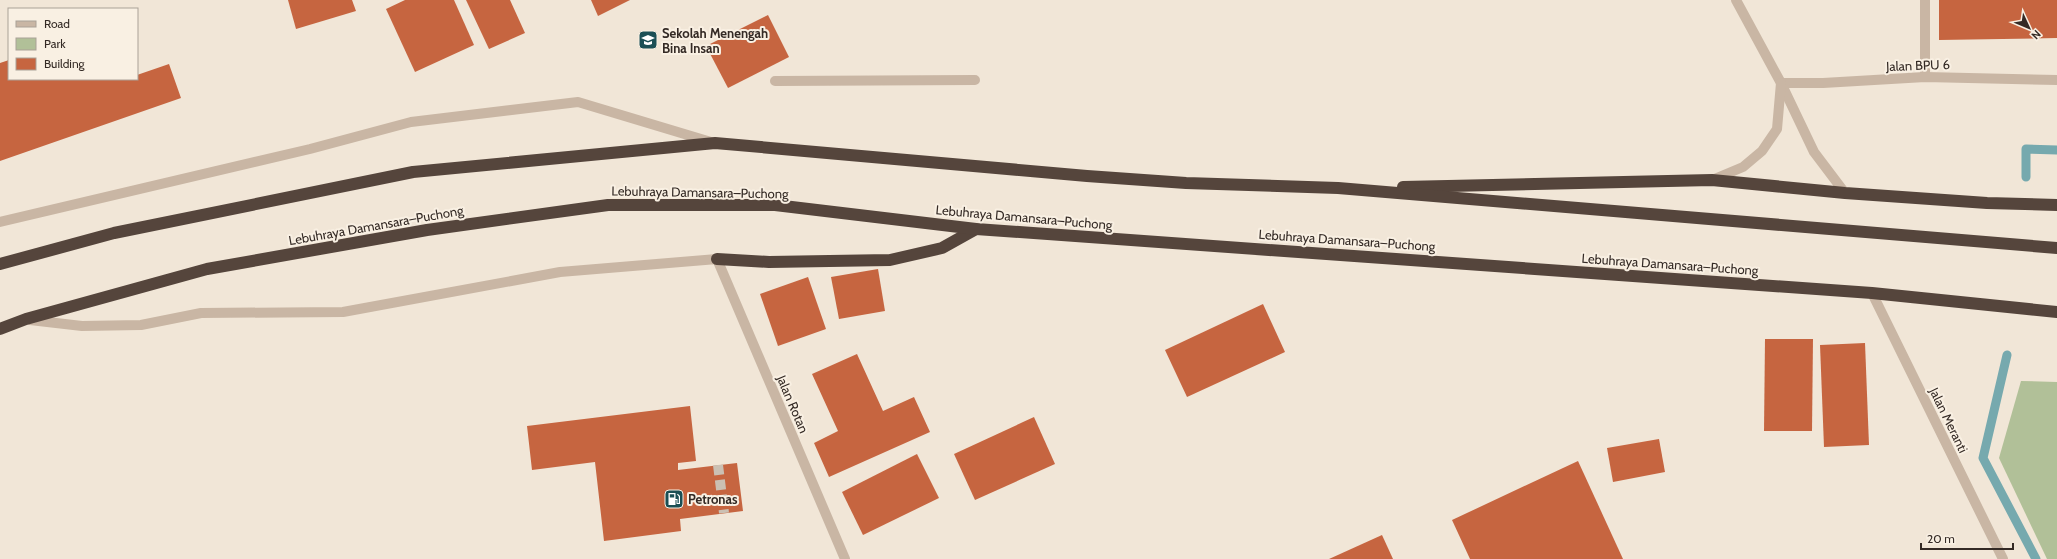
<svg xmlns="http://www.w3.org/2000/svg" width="2057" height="559" viewBox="0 0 2057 559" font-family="Cabin,sans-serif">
  <rect width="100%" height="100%" fill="#f1e6d7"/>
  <!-- green -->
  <path fill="#b1c098" d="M 2021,381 L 2057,382 L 2057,559 L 2047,559 L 1999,458 Z"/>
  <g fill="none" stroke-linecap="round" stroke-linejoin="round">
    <!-- stream -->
    <g stroke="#76a9ae" stroke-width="9">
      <path d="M 2026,177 L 2026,149 L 2057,150"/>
      <path d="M 2007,355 L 1983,458 L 2036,559"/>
    </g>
  </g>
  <!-- building -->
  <g fill="#c66540">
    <path d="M 288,0 L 352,0 L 356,11 L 296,29 Z"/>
    <path d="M 405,0 L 454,0 L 474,45 L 415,72 L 386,9 Z"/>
    <path d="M 466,0 L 510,0 L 525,33 L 489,49 Z"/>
    <path d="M 591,0 L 630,0 L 598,16 Z"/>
    <path d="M 1939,0 L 2057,0 L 2057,38 L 1939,40 Z"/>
    <path d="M 768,15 L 789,57 L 728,88 L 706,46 Z"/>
    <path d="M 9,60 L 9,79 L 122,79 L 122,80 L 137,79 L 137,75 L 169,64 L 181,98 L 0,161 L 0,63 Z"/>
    <path d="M 878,269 L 885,311 L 839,319 L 831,277 Z"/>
    <path d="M 808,277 L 826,329 L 778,346 L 760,294 Z"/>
    <path d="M 1263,304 L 1285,352 L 1187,397 L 1165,350 Z"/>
    <path d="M 1765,339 L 1813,339 L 1812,431 L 1764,431 Z"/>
    <path d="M 1865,343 L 1869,445 L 1824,447 L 1820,345 Z"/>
    <path d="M 857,354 L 883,411 L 914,397 L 930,432 L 829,477 L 814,443 L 838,431 L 812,374 Z"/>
    <path d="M 690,406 L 696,461 L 678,463 L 678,470 L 737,463 L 743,511 L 680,519 L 681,531 L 604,541 L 595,462 L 532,470 L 527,426 Z"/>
    <path d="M 1034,417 L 1055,464 L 975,500 L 954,454 Z"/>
    <path d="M 1659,439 L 1665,472 L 1613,482 L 1607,448 Z"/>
    <path d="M 917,454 L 939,498 L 863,535 L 842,492 Z"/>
    <path d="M 1578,461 L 1623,559 L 1470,559 L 1452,520 Z"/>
    <path d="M 1382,535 L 1393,559 L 1329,559 Z"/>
  </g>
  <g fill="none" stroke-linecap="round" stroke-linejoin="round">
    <!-- minor-tunnel -->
    <path stroke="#cbc0b3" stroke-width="10" stroke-dasharray="10 5" stroke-linecap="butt" d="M 718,465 L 724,513"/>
    <!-- minor -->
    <g stroke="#c9b6a4" stroke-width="10">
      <path d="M 1736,0 L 1781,83 L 1814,152 L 1845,193"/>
      <path d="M 1925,0 L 1925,77"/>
      <path d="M 775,81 L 975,80"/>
      <path d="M 1781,83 L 1823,83 L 1925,77 L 2057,80"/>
      <path d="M 1712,180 L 1743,167 L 1762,151 L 1777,129 L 1781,83"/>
      <path d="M 0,222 L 310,149 L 411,122 L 578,102 L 711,142"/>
      <path d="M 1872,293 L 2003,559"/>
      <path d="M 30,320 L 82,326 L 141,325 L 201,313 L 343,312 L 560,272 L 717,259 L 845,559"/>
    </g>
    <!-- highway -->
    <g stroke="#55453c" stroke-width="12">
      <path d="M 1403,187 L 1712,180 L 1845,193 L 1987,203 L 2057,205"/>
      <path d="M 717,259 L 769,262 L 890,260 L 942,248 L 976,229"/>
      <path d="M 0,264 L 114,233 L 413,172 L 715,143 L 1087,176 L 1186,183 L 1338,188 L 2057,248"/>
      <path d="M 0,329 L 26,319 L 207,269 L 427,230 L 608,205 L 775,205 L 976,229 L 1872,293 L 2057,312"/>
    </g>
  </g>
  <!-- icons -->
  <defs>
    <g id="school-square" transform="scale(1)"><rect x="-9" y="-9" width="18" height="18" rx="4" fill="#1b4f55" stroke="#f9f0e3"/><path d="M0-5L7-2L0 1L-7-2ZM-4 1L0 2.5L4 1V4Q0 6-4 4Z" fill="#fff"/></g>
    <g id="fuel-square" transform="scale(1)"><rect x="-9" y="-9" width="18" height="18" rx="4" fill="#1b4f55" stroke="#f9f0e3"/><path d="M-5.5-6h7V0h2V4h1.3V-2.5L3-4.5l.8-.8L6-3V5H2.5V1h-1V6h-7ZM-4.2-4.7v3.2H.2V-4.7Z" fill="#fff"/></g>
  </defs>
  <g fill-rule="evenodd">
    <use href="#school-square" x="648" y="40"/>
    <use href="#fuel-square" x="674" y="499"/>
  </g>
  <g text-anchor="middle" stroke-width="4" stroke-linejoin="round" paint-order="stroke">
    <!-- poi labels -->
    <g font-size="13" font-weight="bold" fill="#342a25" stroke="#f9f0e3" text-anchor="start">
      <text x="662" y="38">Sekolah Menengah<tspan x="662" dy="15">Bina Insan</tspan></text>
      <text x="688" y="504">Petronas</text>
    </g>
    <!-- street labels -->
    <g font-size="13" fill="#342a25" stroke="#f9f0e3">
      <text transform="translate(1918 65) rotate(-2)" y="5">Jalan BPU 6</text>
      <text transform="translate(700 192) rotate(1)" y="5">Lebuhraya Damansara–Puchong</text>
      <text transform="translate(1024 217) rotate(5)" y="5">Lebuhraya Damansara–Puchong</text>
      <text transform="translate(376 225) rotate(-10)" y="5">Lebuhraya Damansara–Puchong</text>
      <text transform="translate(1347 240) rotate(4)" y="5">Lebuhraya Damansara–Puchong</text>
      <text transform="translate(1670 264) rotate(4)" y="5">Lebuhraya Damansara–Puchong</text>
      <text transform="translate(793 404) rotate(67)" y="5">Jalan Rotan</text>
      <text transform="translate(1949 420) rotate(64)" y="5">Jalan Meranti</text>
    </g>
  </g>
  <!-- legend -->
  <rect x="8" y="8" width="130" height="72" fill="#f9f0e3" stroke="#aaa197"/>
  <rect x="16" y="21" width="20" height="6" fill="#c9b6a4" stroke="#aaa197"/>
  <text x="44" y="28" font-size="12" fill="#342a25">Road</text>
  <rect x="16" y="38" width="20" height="12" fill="#b1c098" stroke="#aaa197"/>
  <text x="44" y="48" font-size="12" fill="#342a25">Park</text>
  <rect x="16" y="58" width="20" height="12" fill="#c66540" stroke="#aaa197"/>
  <text x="44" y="68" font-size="12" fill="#342a25">Building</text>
  <!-- north arrow -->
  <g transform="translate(2029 28) rotate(134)" stroke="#f9f0e3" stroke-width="3" paint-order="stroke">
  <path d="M0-3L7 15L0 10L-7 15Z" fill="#342a25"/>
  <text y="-6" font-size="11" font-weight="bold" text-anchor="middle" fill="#342a25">N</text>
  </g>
  <!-- scale -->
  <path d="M1921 543v6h92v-6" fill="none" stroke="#342a25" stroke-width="2"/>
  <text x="1927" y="543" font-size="12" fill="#342a25" stroke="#f9f0e3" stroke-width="3" paint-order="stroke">20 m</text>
</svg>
